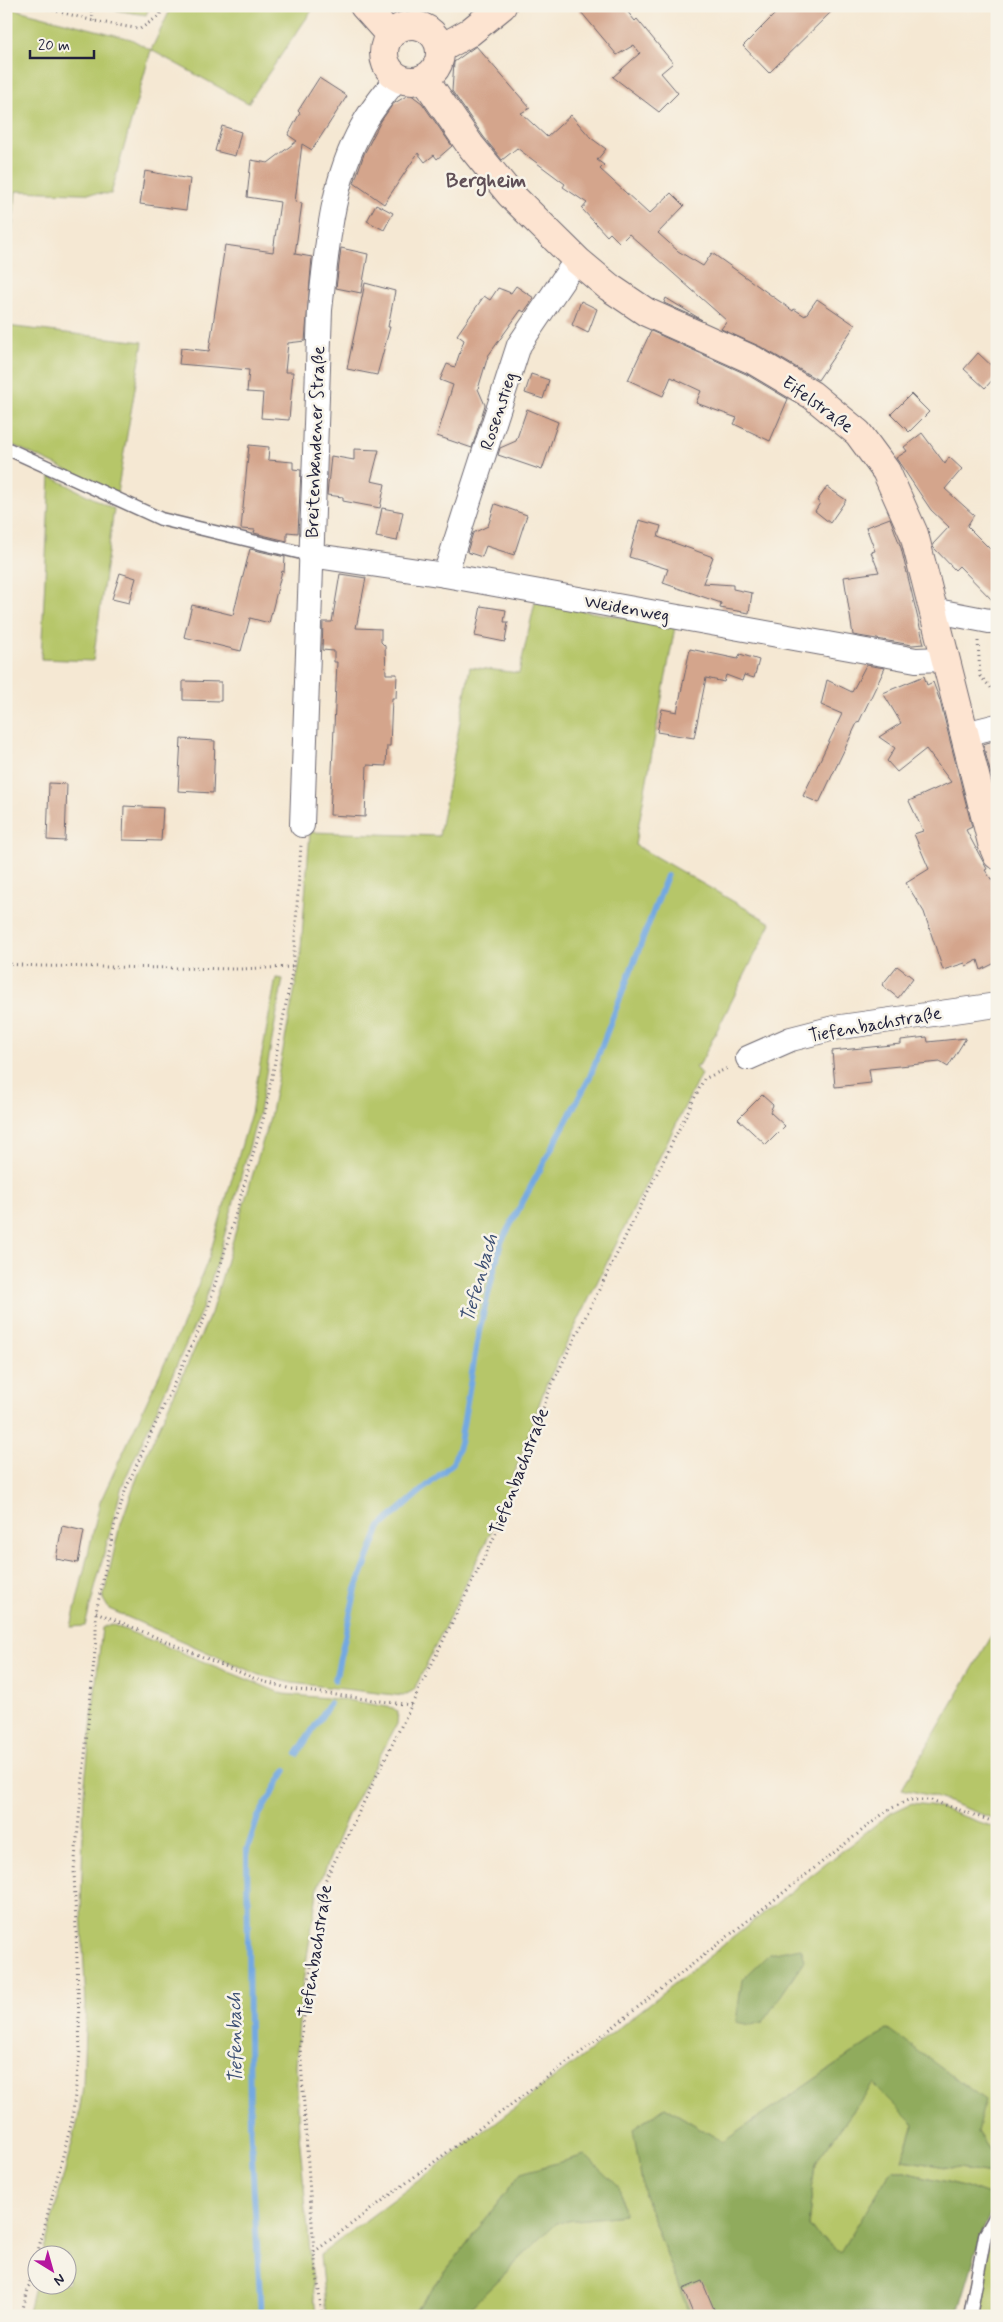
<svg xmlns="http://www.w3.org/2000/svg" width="1003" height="2322" viewBox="0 0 1003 2322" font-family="Mynerve,sans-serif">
  <rect width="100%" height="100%" fill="#f7f3e8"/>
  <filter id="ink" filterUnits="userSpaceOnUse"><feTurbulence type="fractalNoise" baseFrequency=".02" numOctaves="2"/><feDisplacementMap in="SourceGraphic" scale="10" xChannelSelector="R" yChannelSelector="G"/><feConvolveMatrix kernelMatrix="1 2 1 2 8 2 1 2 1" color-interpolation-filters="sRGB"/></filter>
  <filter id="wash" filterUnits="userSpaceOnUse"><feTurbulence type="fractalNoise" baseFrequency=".0096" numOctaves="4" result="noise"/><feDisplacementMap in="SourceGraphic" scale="20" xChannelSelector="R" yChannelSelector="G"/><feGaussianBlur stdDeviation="1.12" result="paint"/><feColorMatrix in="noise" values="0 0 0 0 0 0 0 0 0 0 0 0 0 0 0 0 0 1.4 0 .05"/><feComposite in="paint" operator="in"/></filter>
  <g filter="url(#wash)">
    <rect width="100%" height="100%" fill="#f5e8d3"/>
    <!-- green -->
    <g fill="#b6c669" stroke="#6c7452">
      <path d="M 115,6 L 150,6 L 146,15 L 115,10 Z"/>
      <path d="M 172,6 L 315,6 L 248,103 L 151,50 L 111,194 L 16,191 L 6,291 L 6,7 L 131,39 L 151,50 Z"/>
      <path d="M 6,326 L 143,342 L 117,493 L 6,442 Z"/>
      <path d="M 50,476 L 114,509 L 93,661 L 41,659 Z"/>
      <path d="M 535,602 L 675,627 L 635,845 L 771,923 L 700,1064 L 695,1067 L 701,1074 L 546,1385 L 501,1511 L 414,1690 L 403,1696 L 292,1683 L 259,1675 L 109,1609 L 103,1599 L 119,1529 L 132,1491 L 144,1460 L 211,1313 L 270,1117 L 300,962 L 310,832 L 439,836 L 470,667 L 519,673 Z"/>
      <path d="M 276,978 L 283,979 L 259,1112 L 218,1258 L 202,1309 L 122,1486 L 85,1626 L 71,1627 L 100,1502 L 182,1326 L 209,1257 L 251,1113 Z"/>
      <path d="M 111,1624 L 283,1694 L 347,1700 L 393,1708 L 398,1712 L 397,1724 L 348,1815 L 318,1887 L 301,1995 L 296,2065 L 299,2134 L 316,2316 L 27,2316 L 37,2275 L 38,2284 L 68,2284 L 68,2254 L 43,2254 L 78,2120 L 83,2086 L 86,2004 L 81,1911 L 84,1791 L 102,1628 Z"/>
      <path d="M 997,1627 L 997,1820 L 932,1796 L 902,1789 Z"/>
      <path d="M 912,1803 L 930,1805 L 997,1828 L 997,2160 L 977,2132 L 888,2029 L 723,2142 L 665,2107 L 644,2195 L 690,2316 L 466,2316 L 474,2304 L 557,2222 L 624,2215 L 521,2173 L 411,2316 L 326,2316 L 320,2255 L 582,2057 L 889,1814 Z"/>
      <path d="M 873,2084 L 914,2125 L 902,2160 L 997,2175 L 997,2198 L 964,2186 L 892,2169 L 841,2253 L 808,2227 L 815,2163 Z"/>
      <path d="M 997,2223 L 997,2316 L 977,2316 L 991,2235 Z"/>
    </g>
    <!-- forest -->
    <g fill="#90ab5d" stroke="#59664c">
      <path d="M 801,1948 L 805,1960 L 763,2022 L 751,2025 L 736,2022 L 742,1980 L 769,1954 Z"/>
      <path d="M 888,2029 L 985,2100 L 977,2132 L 997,2160 L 997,2175 L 902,2160 L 914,2125 L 873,2084 L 815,2163 L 808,2227 L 841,2252 L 892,2169 L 964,2186 L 997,2198 L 982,2233 L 957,2316 L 784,2312 L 783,2316 L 690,2316 L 644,2195 L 633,2129 L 665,2107 L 723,2142 Z"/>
      <path d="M 585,2155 L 621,2190 L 624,2215 L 557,2222 L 474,2304 L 466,2316 L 411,2316 L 521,2173 Z"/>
    </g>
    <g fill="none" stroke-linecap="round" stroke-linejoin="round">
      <!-- stream -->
      <g stroke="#73a9e1" stroke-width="6">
        <path d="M 335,1680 L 356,1589 L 380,1527 L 453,1463 L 460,1443 L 479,1331 L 501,1242 L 589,1079 L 667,876"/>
        <path d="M 297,1754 L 330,1703"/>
        <path d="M 261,2316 L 250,2122 L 247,1850 L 258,1817 L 286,1770"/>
      </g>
    </g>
    <g id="blocks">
      <!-- building -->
      <g fill="#d4a58c">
        <path d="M 576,6 L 623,6 L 635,21 L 637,19 L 673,63 L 661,73 L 678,93 L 659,112 L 613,77 L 640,53 L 634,45 L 617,55 Z"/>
        <path d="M 783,6 L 837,6 L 769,73 L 743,46 Z"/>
        <path d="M 476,46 L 530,108 L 521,113 L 547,137 L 571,115 L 591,138 L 606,149 L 597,160 L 604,165 L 600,169 L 649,214 L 671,193 L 684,206 L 658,233 L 678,251 L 703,266 L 712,253 L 793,311 L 794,309 L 805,316 L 817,299 L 855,325 L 818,380 L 761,347 L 721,329 L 727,321 L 629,234 L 620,243 L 610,233 L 607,236 L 582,209 L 587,203 L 563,187 L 565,184 L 517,148 L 502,160 L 483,136 L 452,91 L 454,62 Z"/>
        <path d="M 319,78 L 347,96 L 312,150 L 302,144 L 295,202 L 302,203 L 295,254 L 312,257 L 305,341 L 288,343 L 285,372 L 293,372 L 289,420 L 261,418 L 263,393 L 247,392 L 249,370 L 179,364 L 181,348 L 209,351 L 225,245 L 273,252 L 280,202 L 247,197 L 251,160 L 268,163 L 297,141 L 288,135 L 300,113 L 298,111 Z"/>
        <path d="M 410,94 L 422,103 L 452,146 L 437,159 L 434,155 L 425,162 L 418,153 L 384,204 L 354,183 L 364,154 L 381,121 L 393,104 Z"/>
        <path d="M 222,126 L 241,132 L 235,156 L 215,151 Z"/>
        <path d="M 145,171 L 190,179 L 186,210 L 140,204 Z"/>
        <path d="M 376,204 L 393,213 L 384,230 L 367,221 Z"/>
        <path d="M 341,248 L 368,254 L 361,293 L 336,288 Z"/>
        <path d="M 365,283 L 395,291 L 388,327 L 390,327 L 377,375 L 347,369 Z"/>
        <path d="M 516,286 L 534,298 L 524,312 L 521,310 L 488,356 L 478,389 L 485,405 L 472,448 L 437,436 L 453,385 L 440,380 L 447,364 L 455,367 L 464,340 L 457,335 L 484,296 L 490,300 L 498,288 L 511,293 Z"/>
        <path d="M 666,298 L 702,320 L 664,303 Z"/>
        <path d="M 581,301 L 597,309 L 588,333 L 572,325 Z"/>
        <path d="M 651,331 L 746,374 L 788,399 L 770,441 L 734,424 L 737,418 L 696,403 L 701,391 L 671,377 L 663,396 L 628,380 Z"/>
        <path d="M 978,353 L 997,371 L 997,375 L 985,388 L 964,369 Z"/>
        <path d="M 531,374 L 549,380 L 543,399 L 525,393 Z"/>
        <path d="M 911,394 L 929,412 L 909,432 L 891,414 Z"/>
        <path d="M 527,409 L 558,422 L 542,470 L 498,455 L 500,448 L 516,441 Z"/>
        <path d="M 922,433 L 945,464 L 949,457 L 962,469 L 945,489 L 974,515 L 967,526 L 997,556 L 997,605 L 959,566 L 955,570 L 933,547 L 933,544 L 949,527 L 931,510 L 896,458 L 907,451 L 904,447 Z"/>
        <path d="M 249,445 L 269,447 L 268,460 L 293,462 L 293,469 L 301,470 L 298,533 L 287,532 L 287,541 L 254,533 L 255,530 L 241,529 Z"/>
        <path d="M 354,449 L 379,450 L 371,481 L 385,484 L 380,508 L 343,501 L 343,497 L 327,495 L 331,456 L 354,460 Z"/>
        <path d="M 827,487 L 846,500 L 830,523 L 815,511 L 820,503 L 817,501 Z"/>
        <path d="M 495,504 L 527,515 L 514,555 L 486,546 L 482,557 L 467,552 L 473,533 L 488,526 Z"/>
        <path d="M 382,508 L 403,512 L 397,541 L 376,537 Z"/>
        <path d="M 890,518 L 901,548 L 924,644 L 912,645 L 853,635 L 844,577 L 879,572 L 871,552 L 875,551 L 866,527 Z"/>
        <path d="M 639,520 L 661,526 L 658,537 L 713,557 L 703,583 L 733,585 L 733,589 L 752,593 L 749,613 L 720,608 L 721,603 L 663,583 L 668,569 L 629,557 Z"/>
        <path d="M 250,549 L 285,557 L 284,572 L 282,571 L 269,623 L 250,618 L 241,651 L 184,637 L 192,605 L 233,615 Z"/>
        <path d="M 120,573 L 136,578 L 129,603 L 112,599 Z"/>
        <path d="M 340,574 L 366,578 L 356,628 L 381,629 L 381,642 L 385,646 L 386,674 L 397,674 L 396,698 L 392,698 L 390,746 L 387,746 L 386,766 L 367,765 L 365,817 L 330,815 L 337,662 L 334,662 L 334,651 L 322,650 L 323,622 L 332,622 Z"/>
        <path d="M 481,606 L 506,610 L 504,622 L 508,622 L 505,642 L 475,636 Z"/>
        <path d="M 690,649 L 738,659 L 740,654 L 759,660 L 754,678 L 744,675 L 742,681 L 726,675 L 724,682 L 706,678 L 694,738 L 657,732 L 662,709 L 677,712 Z"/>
        <path d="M 866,665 L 885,668 L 859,722 L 858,721 L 819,803 L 803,796 L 842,714 L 821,705 L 827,680 L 852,692 Z"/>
        <path d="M 924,676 L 927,685 L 933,682 L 940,701 L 972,827 L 966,830 L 987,869 L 985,870 L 997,888 L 997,962 L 981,970 L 978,960 L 966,966 L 965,963 L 943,970 L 924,912 L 906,883 L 929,869 L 914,834 L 923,831 L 909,801 L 951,782 L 926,749 L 897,772 L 887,761 L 895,748 L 879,737 L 901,723 L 883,693 Z"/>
        <path d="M 183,681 L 221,682 L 221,701 L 183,700 Z"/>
        <path d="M 181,739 L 215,741 L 213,793 L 178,791 Z"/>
        <path d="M 997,740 L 997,754 L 992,756 L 997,780 L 997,798 L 983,744 Z"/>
        <path d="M 49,783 L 67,784 L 65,841 L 47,840 Z"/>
        <path d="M 124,806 L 163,808 L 161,841 L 123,840 Z"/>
        <path d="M 897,966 L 913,978 L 898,998 L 882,985 Z"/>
        <path d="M 927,1037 L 928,1042 L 966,1038 L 948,1067 L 940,1062 L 869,1069 L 871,1083 L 835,1087 L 832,1051 L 901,1044 L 901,1040 Z"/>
        <path d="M 762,1095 L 773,1105 L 770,1112 L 785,1126 L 766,1145 L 738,1119 Z"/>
        <path d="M 62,1526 L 84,1531 L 78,1563 L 56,1559 Z"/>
        <path d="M 702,2281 L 717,2316 L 694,2316 L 683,2289 Z"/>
      </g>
    </g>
  </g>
  <g filter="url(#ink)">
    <use href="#blocks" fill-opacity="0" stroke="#6c6770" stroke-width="1"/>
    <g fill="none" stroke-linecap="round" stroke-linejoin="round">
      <!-- lane casing -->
      <g stroke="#6c6770" stroke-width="15">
        <g id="lane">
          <path d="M 6,448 L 161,519 L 310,555"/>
          <path d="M 970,2316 L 985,2235 L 997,2214"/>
        </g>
      </g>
      <!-- street casing -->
      <g stroke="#6c6770" stroke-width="26">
        <g id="street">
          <path d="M 310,555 L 445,575 L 916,660 L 944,659"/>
          <path d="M 445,575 L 519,345 L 569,271 L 578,261"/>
          <path d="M 932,610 L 989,621 L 997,620"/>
          <path d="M 965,734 L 997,726"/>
          <path d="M 302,825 L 320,310 C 327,248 331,182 362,127 C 371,109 385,93 398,77"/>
          <path d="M 748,1058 L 791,1039 L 834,1028 L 997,1005"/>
        </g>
      </g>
      <!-- secondary casing -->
      <g stroke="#6c6770" stroke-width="30">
        <g id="secondary">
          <path d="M 364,6 L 390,35"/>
          <circle cx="412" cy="53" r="28"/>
          <path d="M 440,49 L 470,32 L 502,6"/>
          <path d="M 424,78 L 470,145 L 510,194 L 578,261 L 609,287 L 646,312 L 753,360 L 812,395 L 858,433 L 886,471 L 914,534 L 992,843 L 997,855"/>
        </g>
      </g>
      <!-- path -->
      <g stroke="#6c6770" stroke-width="3" stroke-dasharray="1 4" stroke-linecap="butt">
        <path d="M 38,6 L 94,21 L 140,29 L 159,16 L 164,6"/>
        <path d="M 90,6 L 94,21"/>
        <path d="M 978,641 L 980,676 L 997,694"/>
        <path d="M 6,964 L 39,966 L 239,969 L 293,967"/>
        <path d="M 96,1612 L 258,1680 L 291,1689 L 411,1705"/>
        <path d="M 314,2252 L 580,2053 L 888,1810 L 908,1800 L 931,1800 L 997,1823"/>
        <path d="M 21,2316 L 72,2121 L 80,2051 L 74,1870 L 96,1640 L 96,1612 L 114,1528 L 126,1488 L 207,1312 L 265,1113 L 293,967 L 301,845"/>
        <path d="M 322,2316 L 314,2252 L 300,2046 L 322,1887 L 506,1513 L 551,1386 L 704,1079 L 730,1067"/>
      </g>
      <!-- lane -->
      <use href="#lane" stroke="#fff" stroke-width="12"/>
      <!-- street -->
      <use href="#street" stroke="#fff" stroke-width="24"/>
      <!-- secondary -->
      <use href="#secondary" stroke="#fde4d1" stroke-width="28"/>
    </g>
  </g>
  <g text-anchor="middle" stroke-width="5" stroke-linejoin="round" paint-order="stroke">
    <!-- street labels -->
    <g font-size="18" fill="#22223b" stroke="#f7f3e8">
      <text transform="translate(818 404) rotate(36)" y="6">Eifelstraße</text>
      <text transform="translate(498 411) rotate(-72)" y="6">Rosenstieg</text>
      <text transform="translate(315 442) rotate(-88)" y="6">Breitenbendener Straße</text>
      <text transform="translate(627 608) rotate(10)" y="6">Weidenweg</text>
      <text transform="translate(875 1024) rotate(-10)" y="6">Tiefenbachstraße</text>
      <text transform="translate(519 1471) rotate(-69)" y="6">Tiefenbachstraße</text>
      <text transform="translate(315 1951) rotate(-81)" y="6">Tiefenbachstraße</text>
    </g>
    <!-- water labels -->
    <g font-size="19" font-style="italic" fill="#3e5175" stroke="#f7f3e8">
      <text transform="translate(478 1278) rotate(-74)" y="7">Tiefenbach</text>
      <text transform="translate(234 2038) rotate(-91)" y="7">Tiefenbach</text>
    </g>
    <!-- quarter labels -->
    <g font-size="20" font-weight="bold" fill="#605057" stroke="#f7f3e8">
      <text x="486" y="187">Bergheim</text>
    </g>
  </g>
  <!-- margin -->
  <rect width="1003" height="2322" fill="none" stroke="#f7f3e8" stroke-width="25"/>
  <!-- north arrow -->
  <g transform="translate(52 2270) rotate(143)"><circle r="24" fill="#f7f3e8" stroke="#a29fa3"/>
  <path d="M0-4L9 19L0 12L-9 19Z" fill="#b5179e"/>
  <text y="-8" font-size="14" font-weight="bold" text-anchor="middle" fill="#22223b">N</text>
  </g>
  <!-- scale -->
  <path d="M30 50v8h64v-8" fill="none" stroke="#22223b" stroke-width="2.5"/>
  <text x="38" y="50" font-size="15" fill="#22223b" stroke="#f7f3e8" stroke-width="4" paint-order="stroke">20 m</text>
</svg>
